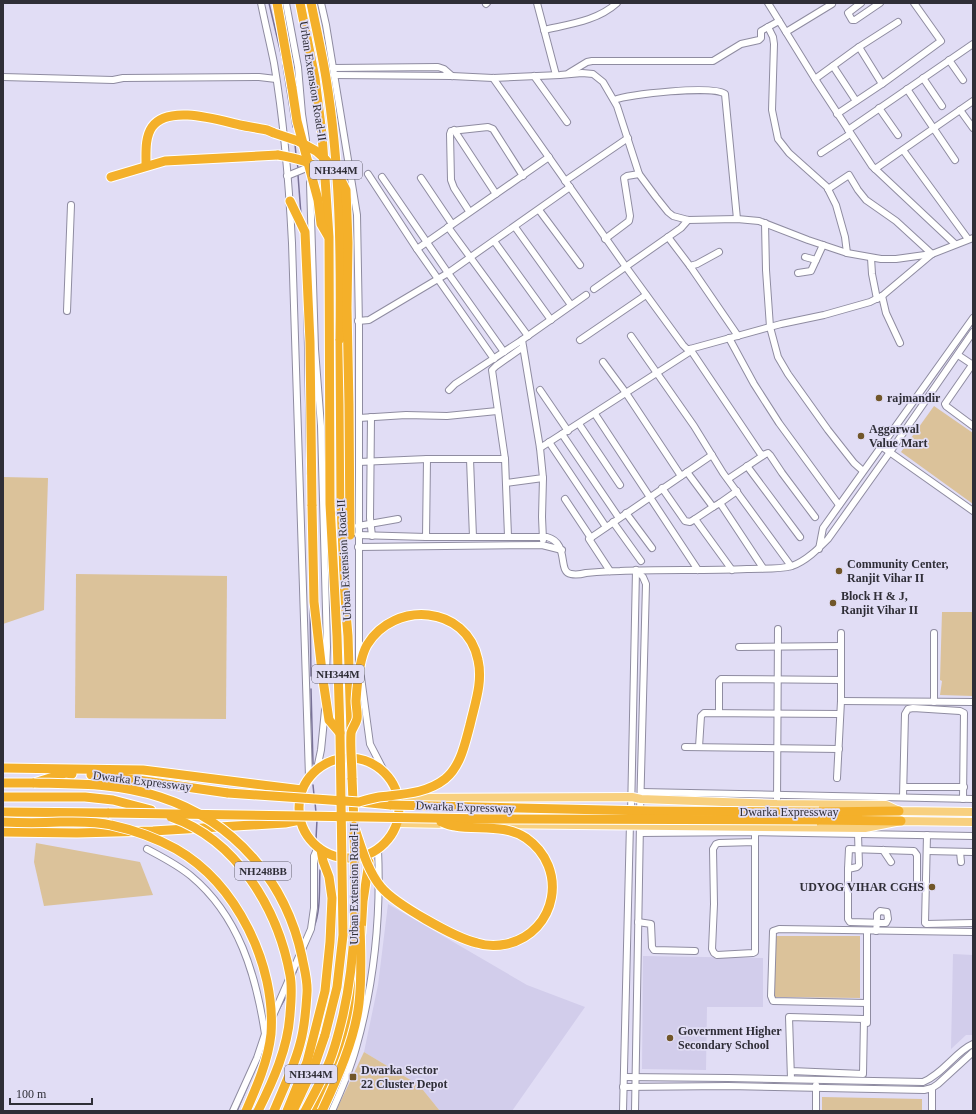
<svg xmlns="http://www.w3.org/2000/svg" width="976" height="1114" viewBox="0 0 976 1114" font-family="'Times New Roman',serif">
  <rect width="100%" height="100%" fill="#e1ddf5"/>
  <!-- built -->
  <g fill="#d2cdeb">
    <path d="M 388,904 L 527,985 L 585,1007 L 512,1111 L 440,1111 L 419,1085 L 364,1052 L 378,985 Z"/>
    <path d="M 953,954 L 973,955 L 973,1035 L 966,1035 L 951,1049 Z"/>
    <path d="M 643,956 L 763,958 L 763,1007 L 707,1007 L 706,1070 L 642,1069 Z"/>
  </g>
  <!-- green -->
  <g fill="#dbc29a">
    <path d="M 934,406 L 973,433 L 973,504 L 901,452 Z"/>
    <path d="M 3,477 L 48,478 L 44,610 L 3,624 Z"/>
    <path d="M 76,574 L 227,576 L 226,719 L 75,718 Z"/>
    <path d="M 942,612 L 973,612 L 973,696 L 940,695 L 942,681 L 940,680 Z"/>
    <path d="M 36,843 L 140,862 L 153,895 L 44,906 L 34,862 Z"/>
    <path d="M 775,936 L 860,936 L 860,998 L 775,997 Z"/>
    <path d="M 364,1052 L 419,1085 L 440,1111 L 336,1111 Z"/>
    <path d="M 822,1097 L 922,1099 L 922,1111 L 822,1111 Z"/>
  </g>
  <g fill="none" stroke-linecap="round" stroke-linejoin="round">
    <!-- stream -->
    <g stroke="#787197" stroke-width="1.5">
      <path d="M 269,3 L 283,62"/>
      <path d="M 283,65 L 293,127"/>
      <path d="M 295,144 L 296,155"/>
      <path d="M 297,162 L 298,168"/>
      <path d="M 298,175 L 301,215"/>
      <path d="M 304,306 L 307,474"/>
      <path d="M 310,602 L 311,676"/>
      <path d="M 311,689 L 313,764"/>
      <path d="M 313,785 L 314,795"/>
      <path d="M 315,802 L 316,813"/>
      <path d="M 316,839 L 317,820"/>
      <path d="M 314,927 C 321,910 319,888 320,870"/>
      <path d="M 294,977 L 299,964"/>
      <path d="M 277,1013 L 287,995"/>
      <path d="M 237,1111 L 248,1085"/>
    </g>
    <!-- minor casing -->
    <g stroke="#8f8ca1" stroke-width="8">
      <g id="minor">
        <path d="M 261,3 C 265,23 270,43 274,63 C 284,122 289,183 292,243 L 309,777"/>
        <path d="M 286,3 L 298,67 L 302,114 L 306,140"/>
        <path d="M 321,3 L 326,25 L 357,215 L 359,326 L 359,662"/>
        <path d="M 537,3 L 556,75"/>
        <path d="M 768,3 L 815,79 L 872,166 L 955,244"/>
        <path d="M 861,3 L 848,13 L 852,20 L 855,20 L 880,3"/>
        <path d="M 486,4 L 487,3"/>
        <path d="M 768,27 L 773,37 L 774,44 L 772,110 L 778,139 L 789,153 L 827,187 L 836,205 L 845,237 L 847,253"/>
        <path d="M 544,30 C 570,24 597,21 617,3"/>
        <path d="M 786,32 L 832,4"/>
        <path d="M 859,47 L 882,84"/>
        <path d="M 949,60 L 963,80"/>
        <path d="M 833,66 L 856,101"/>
        <path d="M 333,68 L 438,67 L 444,69 L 452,76"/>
        <path d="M 569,73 L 587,62 L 592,61 L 713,61 L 741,44 L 759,40 L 761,38 L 761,31 L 779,21"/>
        <path d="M 334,75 L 452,76 L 493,78 L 560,75 L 582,73 L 593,74 L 603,82 L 617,106 L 639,174 L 656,197 L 668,212 L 673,216 L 688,220 L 737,219 L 759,221 L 808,240 L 847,253 L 881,259 L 896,259 L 932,254"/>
        <path d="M 534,76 L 567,122"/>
        <path d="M 3,77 L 113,80 L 123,78 L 259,77 L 276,79"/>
        <path d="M 493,78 L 626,267 L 683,345 L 687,349 L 690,349 L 781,324 L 824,315 L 870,302 L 882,296 L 932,254 L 973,238"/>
        <path d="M 923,78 L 942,106"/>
        <path d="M 815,79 L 859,47 L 898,22"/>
        <path d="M 907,89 L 955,160"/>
        <path d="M 614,100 C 629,94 713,85 725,94 L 737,219"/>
        <path d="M 879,108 L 898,135"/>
        <path d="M 960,110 L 973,128"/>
        <path d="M 837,114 L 882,84 L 941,41 L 914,3"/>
        <path d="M 454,130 L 496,194"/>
        <path d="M 848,130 L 973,44"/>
        <path d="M 903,150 L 968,239"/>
        <path d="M 821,153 L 850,134"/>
        <path d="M 875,169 L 973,101"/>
        <path d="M 368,174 L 417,249 L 494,359"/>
        <path d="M 287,176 L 309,167"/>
        <path d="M 382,177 L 448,273 L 504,352"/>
        <path d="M 421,178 L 452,224"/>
        <path d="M 565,181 L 628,138"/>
        <path d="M 310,183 L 315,349 L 321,426 L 327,647 L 326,673"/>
        <path d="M 828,189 L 849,175 L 858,190 L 866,200 L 896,221 L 932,254"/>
        <path d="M 539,210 L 580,265"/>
        <path d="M 469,211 L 454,188 L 451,180 L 450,134 L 451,131 L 488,127 L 493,129 L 523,176"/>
        <path d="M 765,223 L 766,270 L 770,327 L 778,357 L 788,374 L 828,430 L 854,463 L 863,471"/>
        <path d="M 448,227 L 528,336"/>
        <path d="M 515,227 L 571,305"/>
        <path d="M 668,237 L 690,266 L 697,264 L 719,252"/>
        <path d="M 605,239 L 629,221 L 630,216 L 624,178 L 627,176 L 639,174"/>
        <path d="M 494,241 L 551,320"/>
        <path d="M 417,249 L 549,157"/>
        <path d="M 805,257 L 816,260"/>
        <path d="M 871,258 L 872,274 L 877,299"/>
        <path d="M 690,266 L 738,336"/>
        <path d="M 798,273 L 811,271 L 823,245"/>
        <path d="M 594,289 L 681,228 L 688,220"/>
        <path d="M 882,296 L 886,313 L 900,343"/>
        <path d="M 67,311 L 71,205"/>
        <path d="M 358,321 L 369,320 L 448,273 L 570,187"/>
        <path d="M 631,336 L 694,426 L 723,473 L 791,566"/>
        <path d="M 729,338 L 754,384 L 779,423 L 839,505"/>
        <path d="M 580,340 L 646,295"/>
        <path d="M 690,349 L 760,453 L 763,455 L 768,453 L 770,455 L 782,473 L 815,517"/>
        <path d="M 958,355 L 973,365"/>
        <path d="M 603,362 L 626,393 L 681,476"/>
        <path d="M 972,365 L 945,404 L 946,406 L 973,426"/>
        <path d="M 449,390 L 455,384 L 522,340 L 586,295"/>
        <path d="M 540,390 L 568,431"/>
        <path d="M 595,414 L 698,570"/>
        <path d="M 371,417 L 370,518 L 372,536"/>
        <path d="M 359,418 L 406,415 L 447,416 L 497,411"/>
        <path d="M 579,424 L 620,485"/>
        <path d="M 562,434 L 619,518"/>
        <path d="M 549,442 L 606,527"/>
        <path d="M 881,446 L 973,511"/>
        <path d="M 540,448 L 691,351"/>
        <path d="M 470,459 L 473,537"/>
        <path d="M 505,459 L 492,370 L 496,366 L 523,347"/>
        <path d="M 359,462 L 427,459 L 505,459 L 508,536"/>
        <path d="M 747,466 L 800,537"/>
        <path d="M 687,472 L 713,507 L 720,503 L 763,568"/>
        <path d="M 728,479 L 764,455"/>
        <path d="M 506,483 L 543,478 L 540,448 L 522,340"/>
        <path d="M 662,488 L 685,521 L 690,522 L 695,519"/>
        <path d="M 565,499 L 591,538"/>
        <path d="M 720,503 L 737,491"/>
        <path d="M 713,507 L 695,519 L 732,570"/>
        <path d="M 626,513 L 652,548"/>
        <path d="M 613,522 L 641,561"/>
        <path d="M 358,526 L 398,519"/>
        <path d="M 358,535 L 426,537 L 547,537 C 570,543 557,572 571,574 C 576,575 582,574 586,573 C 597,572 608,571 620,571 C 662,569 704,571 747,569 C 762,568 778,570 792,566 C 806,561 818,549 828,539 L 890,452 L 973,332"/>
        <path d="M 426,537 L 427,459"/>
        <path d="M 543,540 L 542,517 L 543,478"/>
        <path d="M 358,547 L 542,545 L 562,550"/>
        <path d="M 819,549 L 823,528 L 973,318"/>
        <path d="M 636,570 L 643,577 L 646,584 L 640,813"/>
        <path d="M 610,571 L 589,539 L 712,455"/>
        <path d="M 739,647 L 841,646"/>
        <path d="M 361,677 L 370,744 L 385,773"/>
        <path d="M 841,701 L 973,702"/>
        <path d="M 934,702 L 934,633"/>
        <path d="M 719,713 L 719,681 L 721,679 L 841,680"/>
        <path d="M 685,747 L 839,749"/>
        <path d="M 699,747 L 701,716 L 704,713 L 840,714"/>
        <path d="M 317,769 L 321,750 L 325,710"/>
        <path d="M 837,778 L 841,701 L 841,633"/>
        <path d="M 904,787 L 964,787"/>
        <path d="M 641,792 L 973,799"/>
        <path d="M 903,797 L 905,714 L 908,709 L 913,708 L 960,711 L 964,713 L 963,799"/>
        <path d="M 777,804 L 778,629"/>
        <path d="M 631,814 L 636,570"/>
        <path d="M 640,833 L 755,832 L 973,836"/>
        <path d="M 858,834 L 859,865 L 857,867 L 848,869 L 848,919 L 850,922 L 886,923 L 888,919 L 887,912 L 880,911 L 877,914 C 877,920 877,925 876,931"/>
        <path d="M 927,835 L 925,923 L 926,924 L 973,923"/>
        <path d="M 755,842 L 719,843 L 716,844 L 713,849 L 714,904 L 712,949 L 714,953 L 717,955 L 753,953 L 755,952 L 755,832"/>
        <path d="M 147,849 C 162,857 178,865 191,876 C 239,916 256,975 265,1034"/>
        <path d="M 883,850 L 891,862"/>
        <path d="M 927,851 L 973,852"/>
        <path d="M 960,852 L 961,862"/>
        <path d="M 848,869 L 849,849 L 914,851 L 917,855 L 917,888"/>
        <path d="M 638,922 L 651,924 L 652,947 L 654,950 L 695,951"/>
        <path d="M 867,931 L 867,1023"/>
        <path d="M 867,1003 L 773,1001 L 771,996 L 773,931 L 779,929 L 973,932"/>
        <path d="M 791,1071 L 863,1074 L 864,1019 L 789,1017 L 791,1079"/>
        <path d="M 624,1077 L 728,1078 L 923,1082 C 943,1074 956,1051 973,1044"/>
        <path d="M 623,1087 L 728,1086 L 924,1090 L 932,1088 L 938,1084 L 973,1052"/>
        <path d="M 233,1111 L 257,1058 L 265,1034 L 311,929 L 314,908 L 314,856 L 318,847"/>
        <path d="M 332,1111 C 341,1091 350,1070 356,1048 C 374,984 381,916 378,849"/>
        <path d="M 623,1111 L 630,823"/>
        <path d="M 635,1111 L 640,823"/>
        <path d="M 816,1111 L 816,1085"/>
        <path d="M 932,1111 L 932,1088"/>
      </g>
    </g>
    <!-- major casing -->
    <g stroke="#fff" stroke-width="10">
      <g id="major">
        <path d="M 401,798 L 632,797 L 641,799 L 777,804 L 886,805 L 899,811 L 973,812"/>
        <path d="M 397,823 L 447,824"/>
        <path d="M 491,824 L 865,828 L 901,821 L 973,822"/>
      </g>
    </g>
    <!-- highway casing -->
    <g stroke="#fff" stroke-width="11">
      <g id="highway">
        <path d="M 277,3 L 292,88"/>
        <path d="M 146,163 C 146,152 145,137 152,127 C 168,104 218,120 240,125 C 249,127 258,128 267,130 L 274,133"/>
        <path d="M 111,177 L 165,161 L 278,155"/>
        <path d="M 290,201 L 305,232 L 310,342 L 312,506"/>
        <path d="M 340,339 L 341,503 L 345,601 L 348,636 L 351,732"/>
        <circle cx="349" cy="808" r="50"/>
        <path d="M 3,768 L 143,770 L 302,790"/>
        <path d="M 91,775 L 131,779 L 228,793"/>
        <path d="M 352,778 L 354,823"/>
        <path d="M 3,783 L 34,783 L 66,773 L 72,774"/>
        <path d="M 3,797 L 85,797 L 113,800 L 151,810"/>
        <path d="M 360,802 L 391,805"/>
        <path d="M 3,812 L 109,813"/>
        <path d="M 819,812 L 899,811"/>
        <path d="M 817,820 L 901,821"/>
        <path d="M 3,832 L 77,833 L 153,831 L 285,823 L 300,820"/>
        <path d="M 361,933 L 363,901 L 369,862"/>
        <path d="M 287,1111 L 307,1062 L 325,991 L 330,942 L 332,898 L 329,877 L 323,861 L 321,850"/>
        <path d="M 293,1111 L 315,1064 L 325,1035"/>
        <path d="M 315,1111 L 338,1058 L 347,1030 L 358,970"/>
      </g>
    </g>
    <!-- minor -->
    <use href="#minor" stroke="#fff" stroke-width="6"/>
    <!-- major -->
    <use href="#major" stroke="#f8d07f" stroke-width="8"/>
    <!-- highway -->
    <use href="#highway" stroke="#f4b02a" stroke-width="9"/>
    <!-- highway-bridge casing -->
    <g stroke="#fff" stroke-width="11" stroke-linecap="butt">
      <g id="highway-bridge">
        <path d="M 300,3 L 315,78 L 322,134 L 329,237 L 330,504 L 337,636 L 340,733 L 343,935 L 337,987 L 325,1035"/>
        <path d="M 311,3 C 316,28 322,53 326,78 C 340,164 341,252 340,339"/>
        <path d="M 292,88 L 297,121 L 318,200 L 321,224 L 328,236"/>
        <path d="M 274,133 L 298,141 L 316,151 L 325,159 L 338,174 L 346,190 L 348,243 L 347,308 L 349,405 L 350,535"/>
        <path d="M 278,155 C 296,158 312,162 326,173"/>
        <path d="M 312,506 L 314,602 L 323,680 L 329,720 L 340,733"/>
        <path d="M 34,783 C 79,784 117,783 160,797 C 234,821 286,881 302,957 C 304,968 308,981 307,993 C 306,1009 305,1027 300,1044 C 294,1067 283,1089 274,1111"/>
        <path d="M 228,793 L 359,802 C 366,800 373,798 379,797 C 402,794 426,794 445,779 C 461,766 465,743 470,725 C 475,703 483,682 478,660 C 467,605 394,600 367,645 C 359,659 357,685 356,701 C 356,707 358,714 357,719 C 356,724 352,728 351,733 C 350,748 352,764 352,778"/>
        <path d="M 391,805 L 650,811 L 819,812"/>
        <path d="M 109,813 L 489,819 L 817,820"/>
        <path d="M 171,817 C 237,840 278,909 290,975 C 292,985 291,1003 290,1014 C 288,1048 273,1081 258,1111"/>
        <path d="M 3,822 C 22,823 41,823 60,822 C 77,822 95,821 111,825 C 134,830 156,838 176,849 C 237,884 276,965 271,1034 C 268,1061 257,1086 246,1111"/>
        <path d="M 354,826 C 361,846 367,870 381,887 C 395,904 455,938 477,943 C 486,946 498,946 507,944 C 557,932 569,868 526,838 C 505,824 479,830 455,826 C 450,826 445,823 441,822"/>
        <path d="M 305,1111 C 313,1096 322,1080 328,1065 C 335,1049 339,1032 343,1015 C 357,953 356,896 354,833"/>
        <path d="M 322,1111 C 337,1079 355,1039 359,1003 C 362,977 361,952 360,926"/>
      </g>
    </g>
    <!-- highway-bridge -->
    <use href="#highway-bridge" stroke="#f4b02a" stroke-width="9"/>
  </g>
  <!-- markers -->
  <g fill="#715629" stroke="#e1ddf5" stroke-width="1.5">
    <circle cx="879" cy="398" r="4"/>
    <circle cx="861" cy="436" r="4"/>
    <circle cx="839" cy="571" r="4"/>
    <circle cx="833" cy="603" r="4"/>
    <circle cx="932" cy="887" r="4"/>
    <circle cx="670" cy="1038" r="4"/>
    <rect x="349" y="1073" width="8" height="8" rx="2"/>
  </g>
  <g text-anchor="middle" stroke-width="3.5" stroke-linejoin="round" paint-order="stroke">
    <!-- shield labels -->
    <g fill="#e1ddf5" stroke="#646270" stroke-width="1">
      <rect x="310" y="161" width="52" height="18" rx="3"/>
      <rect x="312" y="665" width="52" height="18" rx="3"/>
      <rect x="235" y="862" width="56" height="18" rx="3"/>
      <rect x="285" y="1065" width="52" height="18" rx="3"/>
    </g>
    <g font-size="11" font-weight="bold" fill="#2f2e37">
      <text x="336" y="174">NH344M</text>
      <text x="338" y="678">NH344M</text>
      <text x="263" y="875">NH248BB</text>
      <text x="311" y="1078">NH344M</text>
    </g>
    <!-- street labels -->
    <g font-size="12" fill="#2f2e37" stroke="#e1ddf5">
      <text transform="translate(313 81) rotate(81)" y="4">Urban Extension Road-II</text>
      <text transform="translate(344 560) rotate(-93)" y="4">Urban Extension Road-II</text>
      <text transform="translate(142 781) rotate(7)" y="4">Dwarka Expressway</text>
      <text transform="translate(465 807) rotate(2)" y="4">Dwarka Expressway</text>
      <text x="789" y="816">Dwarka Expressway</text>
      <text transform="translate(354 884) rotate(-90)" y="4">Urban Extension Road-II</text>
    </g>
    <!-- poi labels -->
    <g font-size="12" font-weight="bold" fill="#2f2e37" stroke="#e1ddf5" text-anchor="start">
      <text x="887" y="402">rajmandir</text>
      <text x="869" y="433">Aggarwal<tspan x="869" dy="14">Value Mart</tspan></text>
      <text x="847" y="568">Community Center,<tspan x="847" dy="14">Ranjit Vihar II</tspan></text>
      <text x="841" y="600">Block H &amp; J,<tspan x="841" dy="14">Ranjit Vihar II</tspan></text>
      <text x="924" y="891" text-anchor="end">UDYOG VIHAR CGHS</text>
      <text x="678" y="1035">Government Higher<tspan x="678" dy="14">Secondary School</tspan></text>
      <text x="361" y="1074">Dwarka Sector<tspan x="361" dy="14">22 Cluster Depot</tspan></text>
    </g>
  </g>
  <!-- border -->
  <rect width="976" height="1114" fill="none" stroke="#2f2e37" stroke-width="8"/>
  <!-- scale -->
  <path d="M10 1098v6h82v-6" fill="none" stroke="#2f2e37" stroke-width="2"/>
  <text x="16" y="1098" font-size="12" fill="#2f2e37" stroke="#e1ddf5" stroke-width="3" paint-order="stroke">100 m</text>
</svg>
